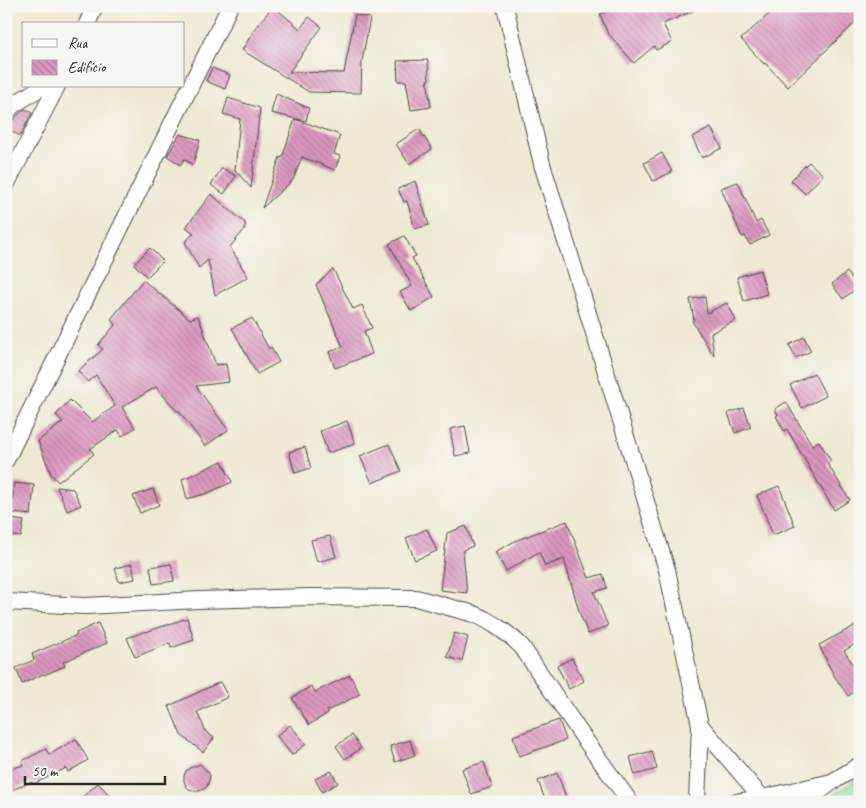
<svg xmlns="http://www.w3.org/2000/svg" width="866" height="808" viewBox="0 0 866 808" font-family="Caveat,sans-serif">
  <defs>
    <pattern id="cemetery-stones" width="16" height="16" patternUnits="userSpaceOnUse" patternTransform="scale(1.25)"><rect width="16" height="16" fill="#85db9e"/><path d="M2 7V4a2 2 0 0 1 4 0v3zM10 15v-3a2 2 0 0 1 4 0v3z" fill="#73bc88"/></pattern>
    <pattern id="building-back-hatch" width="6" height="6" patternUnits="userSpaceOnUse" patternTransform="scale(1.25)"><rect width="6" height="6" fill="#db96bd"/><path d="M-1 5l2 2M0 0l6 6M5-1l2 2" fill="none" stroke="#b27b9a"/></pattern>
  </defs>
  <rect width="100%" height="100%" fill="#f6f6f2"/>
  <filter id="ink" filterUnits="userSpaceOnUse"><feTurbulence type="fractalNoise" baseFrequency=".02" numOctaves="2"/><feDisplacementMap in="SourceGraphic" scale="10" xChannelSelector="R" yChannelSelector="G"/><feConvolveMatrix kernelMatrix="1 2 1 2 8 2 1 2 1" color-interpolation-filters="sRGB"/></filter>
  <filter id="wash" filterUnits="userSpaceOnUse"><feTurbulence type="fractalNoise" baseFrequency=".0096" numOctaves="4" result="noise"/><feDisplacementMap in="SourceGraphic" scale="20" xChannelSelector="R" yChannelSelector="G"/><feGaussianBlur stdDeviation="1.12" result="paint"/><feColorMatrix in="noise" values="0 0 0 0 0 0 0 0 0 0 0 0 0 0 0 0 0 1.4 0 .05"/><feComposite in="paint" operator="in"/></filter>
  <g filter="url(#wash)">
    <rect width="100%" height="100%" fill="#eee9d3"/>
    <!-- cemetery -->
    <path fill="url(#cemetery-stones)" stroke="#588364" d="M 860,776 L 860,802 L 824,802 Z"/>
    <g id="blocks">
      <!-- building -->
      <g fill="url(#building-back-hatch)">
        <path d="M 273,6 L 300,29 L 309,17 L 322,27 L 289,72 L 344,73 L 355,15 L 370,18 L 362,61 L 361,93 L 309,92 L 242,50 L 256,27 Z"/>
        <path d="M 622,6 L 704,6 L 663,24 L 672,42 L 656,50 L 654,46 L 634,63 L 607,32 L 600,14 Z"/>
        <path d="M 778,6 L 860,6 L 860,18 L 788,87 L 765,63 L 764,64 L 741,39 Z"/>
        <path d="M 428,60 L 429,80 L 427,80 L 431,107 L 411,110 L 406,81 L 398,81 L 397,61 Z"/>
        <path d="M 212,68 L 230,75 L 225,89 L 206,81 Z"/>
        <path d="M 276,94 L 309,108 L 306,121 L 271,113 Z"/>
        <path d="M 228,98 L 260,108 L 251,188 L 235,170 L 240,119 L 223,114 Z"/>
        <path d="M 25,109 L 32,113 L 20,136 L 8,129 L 12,121 L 19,114 Z"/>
        <path d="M 295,119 L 340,135 L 334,154 L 340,156 L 335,170 L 302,157 L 293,180 L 262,208 L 280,157 L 282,158 Z"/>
        <path d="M 711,128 L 722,148 L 702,158 L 692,137 Z"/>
        <path d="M 419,129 L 432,149 L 409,164 L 396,144 Z"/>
        <path d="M 180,134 L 200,140 L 193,165 L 184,159 L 181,165 L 167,156 Z"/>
        <path d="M 662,153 L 672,172 L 653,181 L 644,163 Z"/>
        <path d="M 809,162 L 823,175 L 805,194 L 791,180 Z"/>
        <path d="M 222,168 L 236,176 L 224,194 L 211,185 Z"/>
        <path d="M 415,181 L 429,225 L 415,229 L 407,201 L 404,202 L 398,189 Z"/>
        <path d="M 738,182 L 756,223 L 761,220 L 769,235 L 750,245 L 745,236 L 742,237 L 721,188 Z"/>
        <path d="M 211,194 L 245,223 L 245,229 L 230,247 L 248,277 L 215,295 L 208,260 L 199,268 L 185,242 L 194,233 L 186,227 Z"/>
        <path d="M 404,236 L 416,256 L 412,258 L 434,297 L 411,311 L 400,292 L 412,286 L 389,244 Z"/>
        <path d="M 150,248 L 163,261 L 147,277 L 134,264 Z"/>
        <path d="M 333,269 L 353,309 L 362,305 L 372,328 L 364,331 L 372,354 L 335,368 L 329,352 L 343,347 L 316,285 Z"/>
        <path d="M 760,270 L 767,294 L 744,301 L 737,277 Z"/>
        <path d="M 847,272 L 858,287 L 843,299 L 832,284 Z"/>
        <path d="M 143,280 L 190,319 L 198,316 L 216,365 L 226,364 L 229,382 L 196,386 L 228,430 L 205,446 L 178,410 L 177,411 L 156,387 L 122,407 L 135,428 L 122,436 L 118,430 L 90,449 L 94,454 L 58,482 L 51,474 L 38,441 L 63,422 L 56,415 L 70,400 L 92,422 L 115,406 L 96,375 L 88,382 L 78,371 L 103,349 L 98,345 L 115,325 L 111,319 Z"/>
        <path d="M 705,297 L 707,313 L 727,303 L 736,320 L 711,333 L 714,356 L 692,321 L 694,320 L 690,299 Z"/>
        <path d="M 252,318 L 269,349 L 271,347 L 279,362 L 257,374 L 232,328 Z"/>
        <path d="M 804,337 L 811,351 L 796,358 L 789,345 Z"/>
        <path d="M 814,373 L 826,396 L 802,408 L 790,385 Z"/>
        <path d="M 786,402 L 812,445 L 819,441 L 831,461 L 827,463 L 850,500 L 834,510 L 787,429 L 784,431 L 776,416 L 778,415 L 775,409 Z"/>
        <path d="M 744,408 L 751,427 L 735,433 L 728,413 Z"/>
        <path d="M 347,421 L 355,444 L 328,453 L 320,431 Z"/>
        <path d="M 465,426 L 470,453 L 455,456 L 450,429 Z"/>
        <path d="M 389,444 L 401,471 L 372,483 L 360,456 Z"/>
        <path d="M 305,447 L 311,468 L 295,473 L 289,452 Z"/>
        <path d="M 222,461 L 232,482 L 208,493 L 187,499 L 182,479 L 190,476 Z"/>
        <path d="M 14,483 L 34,485 L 31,515 L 11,513 Z"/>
        <path d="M 779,486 L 795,526 L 773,535 L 757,495 Z"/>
        <path d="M 57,487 L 73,489 L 81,505 L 67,511 Z"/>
        <path d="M 153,489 L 159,505 L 140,513 L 133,496 Z"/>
        <path d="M 6,518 L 24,521 L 21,537 L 6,535 Z"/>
        <path d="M 567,521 L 589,578 L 603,574 L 607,588 L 594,592 L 608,626 L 588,634 L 580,614 L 564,559 L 545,566 L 539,552 L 506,571 L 495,552 L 517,540 Z"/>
        <path d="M 466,526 L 473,546 L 463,550 L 467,593 L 440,590 L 447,533 Z"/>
        <path d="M 427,529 L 437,551 L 415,560 L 406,538 Z"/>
        <path d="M 330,536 L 336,557 L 317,562 L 311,540 Z"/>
        <path d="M 132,564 L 135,579 L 119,582 L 115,568 Z"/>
        <path d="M 171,564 L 174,581 L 153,584 L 150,567 Z"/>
        <path d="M 187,618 L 194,640 L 171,648 L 170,643 L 135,657 L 127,638 L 146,631 L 146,632 Z"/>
        <path d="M 98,623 L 107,643 L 63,662 L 65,666 L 44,675 L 43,674 L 22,684 L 16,668 L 34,660 L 32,654 L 77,635 L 76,633 Z"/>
        <path d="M 860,623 L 860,641 L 844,651 L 860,674 L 860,688 L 848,696 L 833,674 L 819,645 Z"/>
        <path d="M 454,633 L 468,637 L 462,661 L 447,657 Z"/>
        <path d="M 572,658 L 584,681 L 569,689 L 557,666 Z"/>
        <path d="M 350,675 L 360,694 L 327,711 L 328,713 L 309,725 L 292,698 L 311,686 L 315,692 Z"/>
        <path d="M 220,682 L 228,697 L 197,712 L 206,732 L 214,738 L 203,752 L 181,735 L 169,706 Z"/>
        <path d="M 559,720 L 566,740 L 519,756 L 513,736 Z"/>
        <path d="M 290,725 L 306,744 L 292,755 L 277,736 Z"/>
        <path d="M 352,735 L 361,748 L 345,759 L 336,746 Z"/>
        <path d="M 76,739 L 88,760 L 68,772 L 66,768 L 34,784 L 32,782 L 6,792 L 6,771 L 23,765 L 22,761 L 46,749 L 49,755 Z"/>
        <path d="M 410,740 L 415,755 L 395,762 L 390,746 Z"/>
        <path d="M 652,751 L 657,769 L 635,775 L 630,757 Z"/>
        <path d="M 484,762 L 492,787 L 471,794 L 462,769 Z"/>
        <path d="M 200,764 L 208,772 L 210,776 L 209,781 L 207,786 L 204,789 L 199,791 L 194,791 L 189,789 L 186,786 L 184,781 L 184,776 L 186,771 L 190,768 Z"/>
        <path d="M 331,771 L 338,783 L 322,792 L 315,779 Z"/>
        <path d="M 557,773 L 568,802 L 546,802 L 538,781 Z"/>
        <path d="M 98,783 L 116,802 L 77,802 Z"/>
      </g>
    </g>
  </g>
  <g filter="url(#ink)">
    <use href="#blocks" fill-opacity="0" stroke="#484844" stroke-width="1"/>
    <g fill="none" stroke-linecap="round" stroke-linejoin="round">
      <!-- minor casing -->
      <g stroke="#484844" stroke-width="18">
        <g id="minor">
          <path d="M 505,6 L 542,164 L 667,570 L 700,725 L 697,802"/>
          <path d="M 87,24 L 95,6"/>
          <path d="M 6,113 L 12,106 L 43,86"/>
          <path d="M 6,185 L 57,86"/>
          <path d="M 6,460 L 230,6"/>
          <path d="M 6,602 L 85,606 L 199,600 L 310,597 L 410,598 L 416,598 L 474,614 C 489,620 511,635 522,647 L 581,734 L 630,802"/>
          <path d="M 700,725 L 762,798"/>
          <path d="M 737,802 L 762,798 L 832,782"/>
          <path d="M 805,802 L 832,782 L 860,765"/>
        </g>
      </g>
      <!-- minor -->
      <use href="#minor" stroke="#fff" stroke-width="16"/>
    </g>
  </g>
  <!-- margin -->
  <rect width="866" height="808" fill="none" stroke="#f6f6f2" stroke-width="25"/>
  <!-- legend -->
  <rect x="22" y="22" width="162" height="65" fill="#f6f6f2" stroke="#a5a5a2"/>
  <rect x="32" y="39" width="25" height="8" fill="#ffffff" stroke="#a5a5a2"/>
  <text x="68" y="48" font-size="15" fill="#2b2b2b">Rua</text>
  <rect x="32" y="60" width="25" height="15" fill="url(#building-back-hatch)" stroke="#a5a5a2"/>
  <text x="68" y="72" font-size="15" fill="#2b2b2b">Edifício</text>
  <!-- scale -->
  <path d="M25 776v8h140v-8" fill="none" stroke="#2b2b2b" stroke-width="2.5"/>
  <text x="32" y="776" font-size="15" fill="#2b2b2b" stroke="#f6f6f2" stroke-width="4" paint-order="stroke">50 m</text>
</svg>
